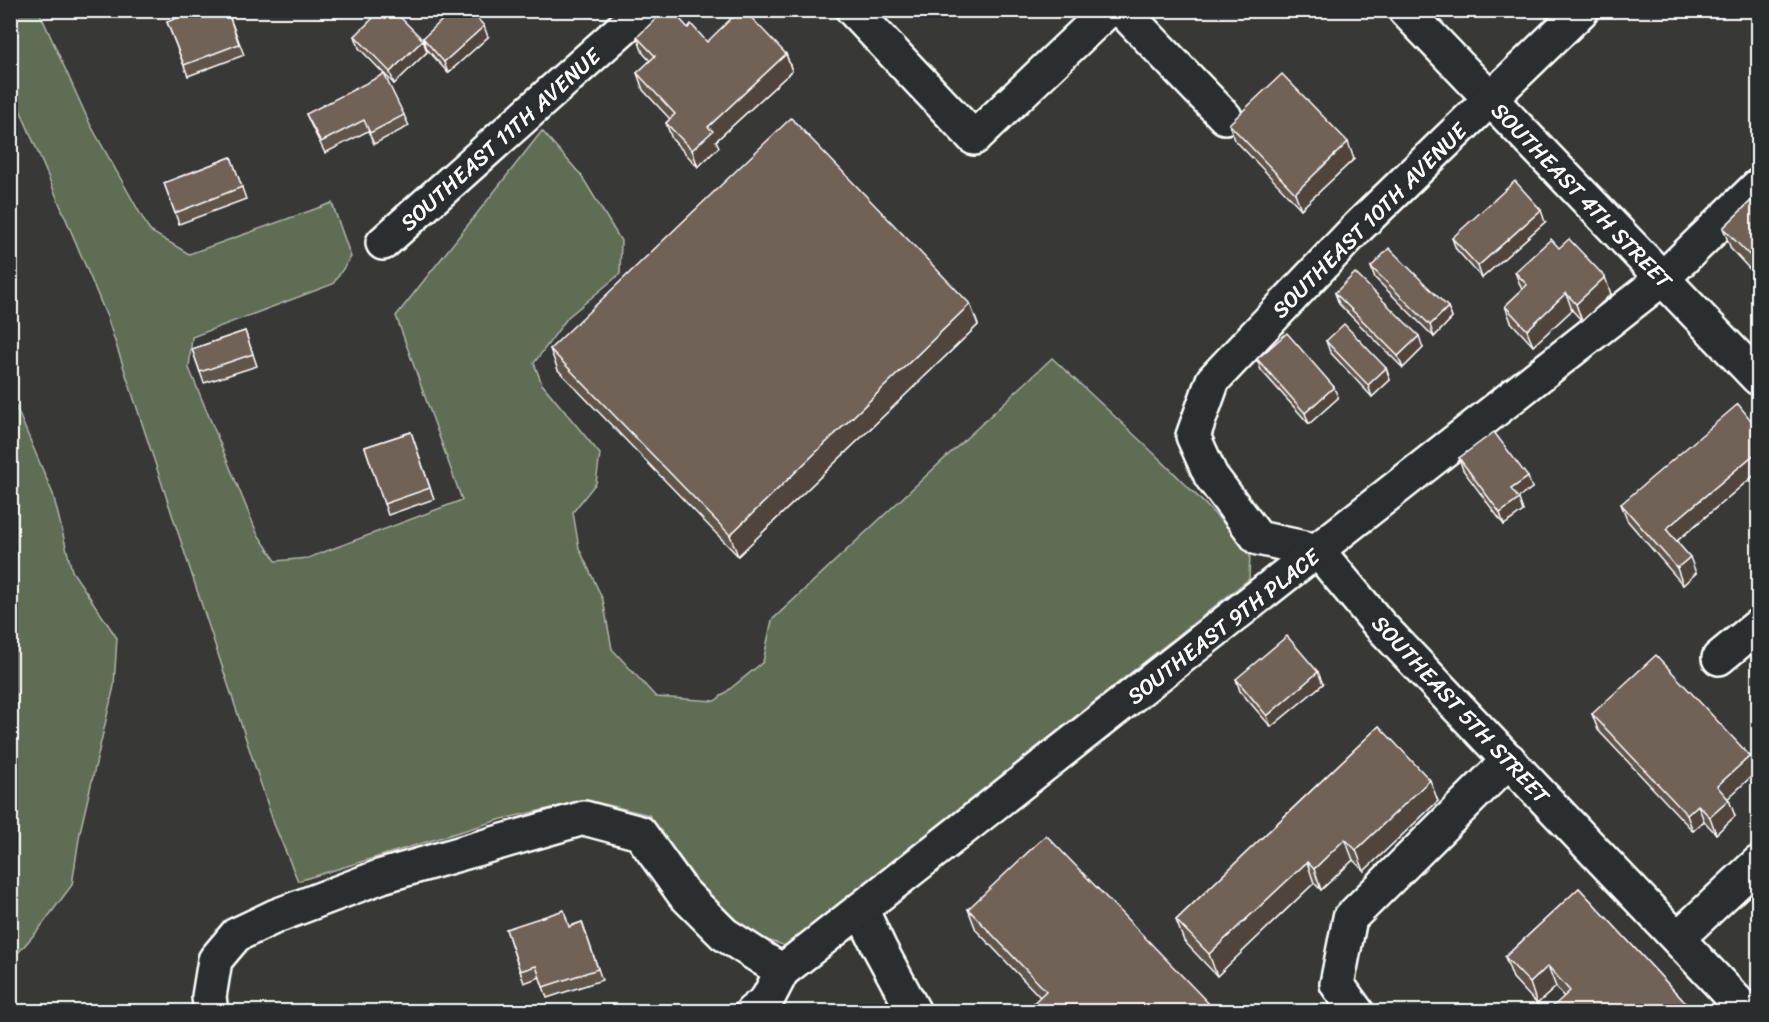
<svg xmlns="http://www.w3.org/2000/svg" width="1769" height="1022" viewBox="0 0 1769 1022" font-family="Sriracha,sans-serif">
  <rect width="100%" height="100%" fill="#383836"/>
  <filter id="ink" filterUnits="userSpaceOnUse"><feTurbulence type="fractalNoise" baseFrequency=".0167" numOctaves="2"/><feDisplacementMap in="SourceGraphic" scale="12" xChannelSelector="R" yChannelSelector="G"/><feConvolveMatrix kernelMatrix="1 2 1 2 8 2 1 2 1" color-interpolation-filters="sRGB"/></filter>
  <g filter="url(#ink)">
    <!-- green -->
    <g fill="#616d54" stroke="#b0b6aa" stroke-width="1.5">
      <path d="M 10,11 L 39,11 L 90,124 L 150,231 L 189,254 L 332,203 L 351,257 L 333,284 L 192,337 L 189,368 L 257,533 L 276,561 L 308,558 L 462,500 L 396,316 L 542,131 L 581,175 L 621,241 L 620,274 L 568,317 L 534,363 L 542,384 L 600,454 L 596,483 L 573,512 L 579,548 L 603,600 L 612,649 L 656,697 L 715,701 L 763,662 L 772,620 L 1052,358 C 1120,421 1188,483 1250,552 L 1249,579 L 786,946 L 751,935 L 698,882 L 649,815 L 588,800 L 502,819 L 298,881 L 274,824 L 107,317 L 11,88 Z"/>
      <path d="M 11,395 L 53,494 L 72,571 L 117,638 L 114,686 L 80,832 L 72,885 L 39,929 L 11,961 Z"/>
    </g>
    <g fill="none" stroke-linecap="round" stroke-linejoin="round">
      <!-- minor casing -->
      <g stroke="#fff" stroke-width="38">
        <g id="minor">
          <path d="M 853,10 L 974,138 L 1108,10"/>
          <path d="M 1122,10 L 1225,117"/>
          <path d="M 1405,10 L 1758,378"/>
          <path d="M 1582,10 L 1358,227 L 1213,380 L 1193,436 L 1211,476 L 1258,538 L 1318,551 L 1378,623 L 1747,1012"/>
          <path d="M 383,243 L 643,10"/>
          <path d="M 1719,658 L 1758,626"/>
          <path d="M 861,909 L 880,949 L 914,1012"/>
          <path d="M 1678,938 L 1758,863"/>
          <path d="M 211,1012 L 209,997 L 215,960 L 236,935 L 276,916 L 382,876 L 584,818 L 640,833 L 683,893 L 724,934 L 782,971"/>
          <path d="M 752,1012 L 767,1000 L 782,971 L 1662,279 L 1758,186"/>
          <path d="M 1357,1012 L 1337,984 L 1350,918 L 1509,760"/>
        </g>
      </g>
      <!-- minor -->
      <use href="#minor" stroke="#2a2d2e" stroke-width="33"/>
    </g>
    <!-- wall -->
    <g fill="#61544c" stroke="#fff" stroke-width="1.5">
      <path d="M 227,10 L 244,55 L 188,76 L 167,22 Z"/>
      <path d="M 688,28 L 707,42 L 786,54 L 792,71 L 716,141 L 719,147 L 698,167 L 672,139 L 666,123 L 670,119 L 643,90 L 637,73 L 650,61 L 643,53 L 637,37 Z"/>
      <path d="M 355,36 L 423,40 L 427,52 L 394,84 L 359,48 Z"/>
      <path d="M 488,37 L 448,73 L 427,49 L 423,38 Z"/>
      <path d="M 306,114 L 404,115 L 409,126 L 374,144 L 368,131 L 325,153 L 311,125 Z"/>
      <path d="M 1229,124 L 1354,159 L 1301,209 L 1235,140 Z"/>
      <path d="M 231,157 L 246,199 L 179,224 L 164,183 Z"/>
      <path d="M 1758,194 L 1758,278 L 1731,249 L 1723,228 Z"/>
      <path d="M 1545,222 L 1482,278 L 1456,249 L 1452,238 Z"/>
      <path d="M 1559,248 L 1611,294 L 1582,321 L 1572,310 L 1533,346 L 1511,322 L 1505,306 L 1522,290 L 1515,272 Z"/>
      <path d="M 1371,267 L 1448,307 L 1452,318 L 1434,337 L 1375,278 Z"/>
      <path d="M 1335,293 L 1423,348 L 1403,368 L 1339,304 Z"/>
      <path d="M 970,304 L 978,325 L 738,556 L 558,370 L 550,349 Z"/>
      <path d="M 245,331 L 257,366 L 204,383 L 192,349 Z"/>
      <path d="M 1326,341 L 1386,368 L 1390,380 L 1372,397 L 1330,352 Z"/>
      <path d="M 1257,359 L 1338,398 L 1309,424 L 1261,370 Z"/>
      <path d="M 411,432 L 434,499 L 388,515 L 365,447 Z"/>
      <path d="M 1459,458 L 1532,488 L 1518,498 L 1523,511 L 1504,525 L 1463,470 Z"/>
      <path d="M 1758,472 L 1677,541 L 1696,573 L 1683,585 L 1627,520 L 1621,504 Z"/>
      <path d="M 1236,679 L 1323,684 L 1271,727 L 1240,691 Z"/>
      <path d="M 1592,714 L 1750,756 L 1756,772 L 1728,798 L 1735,816 L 1716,834 L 1704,821 L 1693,831 L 1598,730 Z"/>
      <path d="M 1379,726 L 1438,801 L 1364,871 L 1353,860 L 1321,890 L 1314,883 L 1217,976 L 1184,941 L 1176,920 Z"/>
      <path d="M 1579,888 L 1693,1011 L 1564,997 L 1556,987 L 1537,1004 L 1513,978 L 1505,957 Z"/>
      <path d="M 968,909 L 1216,1011 L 1040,997 L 976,930 Z"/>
      <path d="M 582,922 L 602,980 L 547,998 L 540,977 L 524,983 L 506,929 L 570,926 Z"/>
    </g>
    <!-- shaded-wall -->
    <g fill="#4f453e" stroke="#fff" stroke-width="1.5">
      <path d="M 484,26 L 488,37 L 448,73 L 444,62 Z"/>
      <path d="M 423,40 L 427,52 L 394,84 L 390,72 Z"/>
      <path d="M 786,54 L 792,71 L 716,141 L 719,147 L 698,167 L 692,150 L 708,127 Z"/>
      <path d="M 1348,142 L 1354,159 L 1301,209 L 1295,193 Z"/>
      <path d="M 1541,210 L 1545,222 L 1482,278 L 1478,266 Z"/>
      <path d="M 1605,277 L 1611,294 L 1582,321 L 1576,304 Z"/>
      <path d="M 1566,293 L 1572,310 L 1533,346 L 1527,330 Z"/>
      <path d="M 970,304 L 978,325 L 738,556 L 730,535 Z"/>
      <path d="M 1448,307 L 1452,318 L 1434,337 L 1430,325 Z"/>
      <path d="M 1419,336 L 1423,348 L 1403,368 L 1398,356 Z"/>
      <path d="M 1386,368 L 1390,380 L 1372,397 L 1368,385 Z"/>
      <path d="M 1334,387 L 1338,398 L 1309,424 L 1305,413 Z"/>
      <path d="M 1758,451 L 1758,472 L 1672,545 L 1666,529 Z"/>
      <path d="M 1528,477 L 1532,488 L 1515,500 L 1511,489 Z"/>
      <path d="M 1519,499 L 1523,511 L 1504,525 L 1500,513 Z"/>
      <path d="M 1690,557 L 1696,573 L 1683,585 L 1677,568 Z"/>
      <path d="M 1318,672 L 1323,684 L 1271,727 L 1267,716 Z"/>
      <path d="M 1750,756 L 1756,772 L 1723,803 L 1717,786 Z"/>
      <path d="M 1430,780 L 1438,801 L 1364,871 L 1356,850 Z"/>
      <path d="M 1729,800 L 1735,816 L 1716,834 L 1710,817 Z"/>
      <path d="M 1698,805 L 1704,821 L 1693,831 L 1687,815 Z"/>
      <path d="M 1345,839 L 1353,860 L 1321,890 L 1314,869 Z"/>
      <path d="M 1307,862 L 1314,883 L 1217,976 L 1209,954 Z"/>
      <path d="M 1548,966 L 1556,987 L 1537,1004 L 1530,983 Z"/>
    </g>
    <!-- building -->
    <g fill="#716258" stroke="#fff" stroke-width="1.5">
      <path d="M 197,10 L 227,10 L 239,44 L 184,65 L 167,22 Z"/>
      <path d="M 381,10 L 393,10 L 423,40 L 390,72 L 355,36 Z"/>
      <path d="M 453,10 L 470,10 L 484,26 L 444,62 L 423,38 Z"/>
      <path d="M 665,10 L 672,10 L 688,28 L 691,24 L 707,42 L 740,10 L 744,10 L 786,54 L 708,127 L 713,131 L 692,150 L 666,123 L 675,114 L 637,73 L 655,56 L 637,37 Z"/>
      <path d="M 384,74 L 404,115 L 370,133 L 364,120 L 321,142 L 306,114 Z"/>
      <path d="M 1282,74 L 1348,142 L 1295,193 L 1229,124 Z"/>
      <path d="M 791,118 L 970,304 L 730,535 L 550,349 Z"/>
      <path d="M 231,157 L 242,187 L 175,213 L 164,183 Z"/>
      <path d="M 1515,181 L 1541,210 L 1478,266 L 1452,238 Z"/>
      <path d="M 1758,194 L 1758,264 L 1723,228 Z"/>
      <path d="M 1551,239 L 1559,248 L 1569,239 L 1605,277 L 1576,304 L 1566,293 L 1527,330 L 1505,306 L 1527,285 L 1515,272 Z"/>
      <path d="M 1389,248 L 1448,307 L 1430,325 L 1371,267 Z"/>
      <path d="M 1355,273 L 1419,336 L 1398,356 L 1335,293 Z"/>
      <path d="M 1344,324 L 1386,368 L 1368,385 L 1326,341 Z"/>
      <path d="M 245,331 L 253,354 L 200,372 L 192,349 Z"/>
      <path d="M 1287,333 L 1334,387 L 1305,413 L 1257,359 Z"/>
      <path d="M 1738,404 L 1758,429 L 1758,451 L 1666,529 L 1690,557 L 1677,568 L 1621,504 Z"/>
      <path d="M 411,432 L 430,488 L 384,504 L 365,447 Z"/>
      <path d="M 1494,432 L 1528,477 L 1511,489 L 1519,499 L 1500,513 L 1459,458 Z"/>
      <path d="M 1287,636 L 1318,672 L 1267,716 L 1236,679 Z"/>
      <path d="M 1656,655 L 1750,756 L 1717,786 L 1729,800 L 1710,817 L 1698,805 L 1687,815 L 1592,714 Z"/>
      <path d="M 1379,726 L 1430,780 L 1356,850 L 1345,839 L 1314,869 L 1307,862 L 1209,954 L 1176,920 Z"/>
      <path d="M 1046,835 L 1216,1011 L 1025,1011 L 1046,991 L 968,909 Z"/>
      <path d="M 1579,888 L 1693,1011 L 1548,1011 L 1570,991 L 1548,966 L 1530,983 L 1505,957 Z"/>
      <path d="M 564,910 L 569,927 L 582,922 L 598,969 L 543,987 L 536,966 L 520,971 L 506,929 Z"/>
    </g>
  </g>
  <g text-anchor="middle" stroke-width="4.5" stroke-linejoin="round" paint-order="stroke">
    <!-- street labels -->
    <g font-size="22" fill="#fff" stroke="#2a2d2e">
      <text transform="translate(500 139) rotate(-42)" y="8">SOUTHEAST 11TH AVENUE</text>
      <text transform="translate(1582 195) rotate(46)" y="8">SOUTHEAST 4TH STREET</text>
      <text transform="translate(1369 220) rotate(-45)" y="8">SOUTHEAST 10TH AVENUE</text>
      <text transform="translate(1223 626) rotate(-38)" y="8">SOUTHEAST 9TH PLACE</text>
      <text transform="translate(1461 709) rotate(47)" y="8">SOUTHEAST 5TH STREET</text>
    </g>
  </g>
  <!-- margin -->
  <rect width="1769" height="1022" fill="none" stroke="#2a2d2e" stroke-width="36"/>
  <rect x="18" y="18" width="1733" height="986" fill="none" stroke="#fff" stroke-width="2" filter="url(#ink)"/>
</svg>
